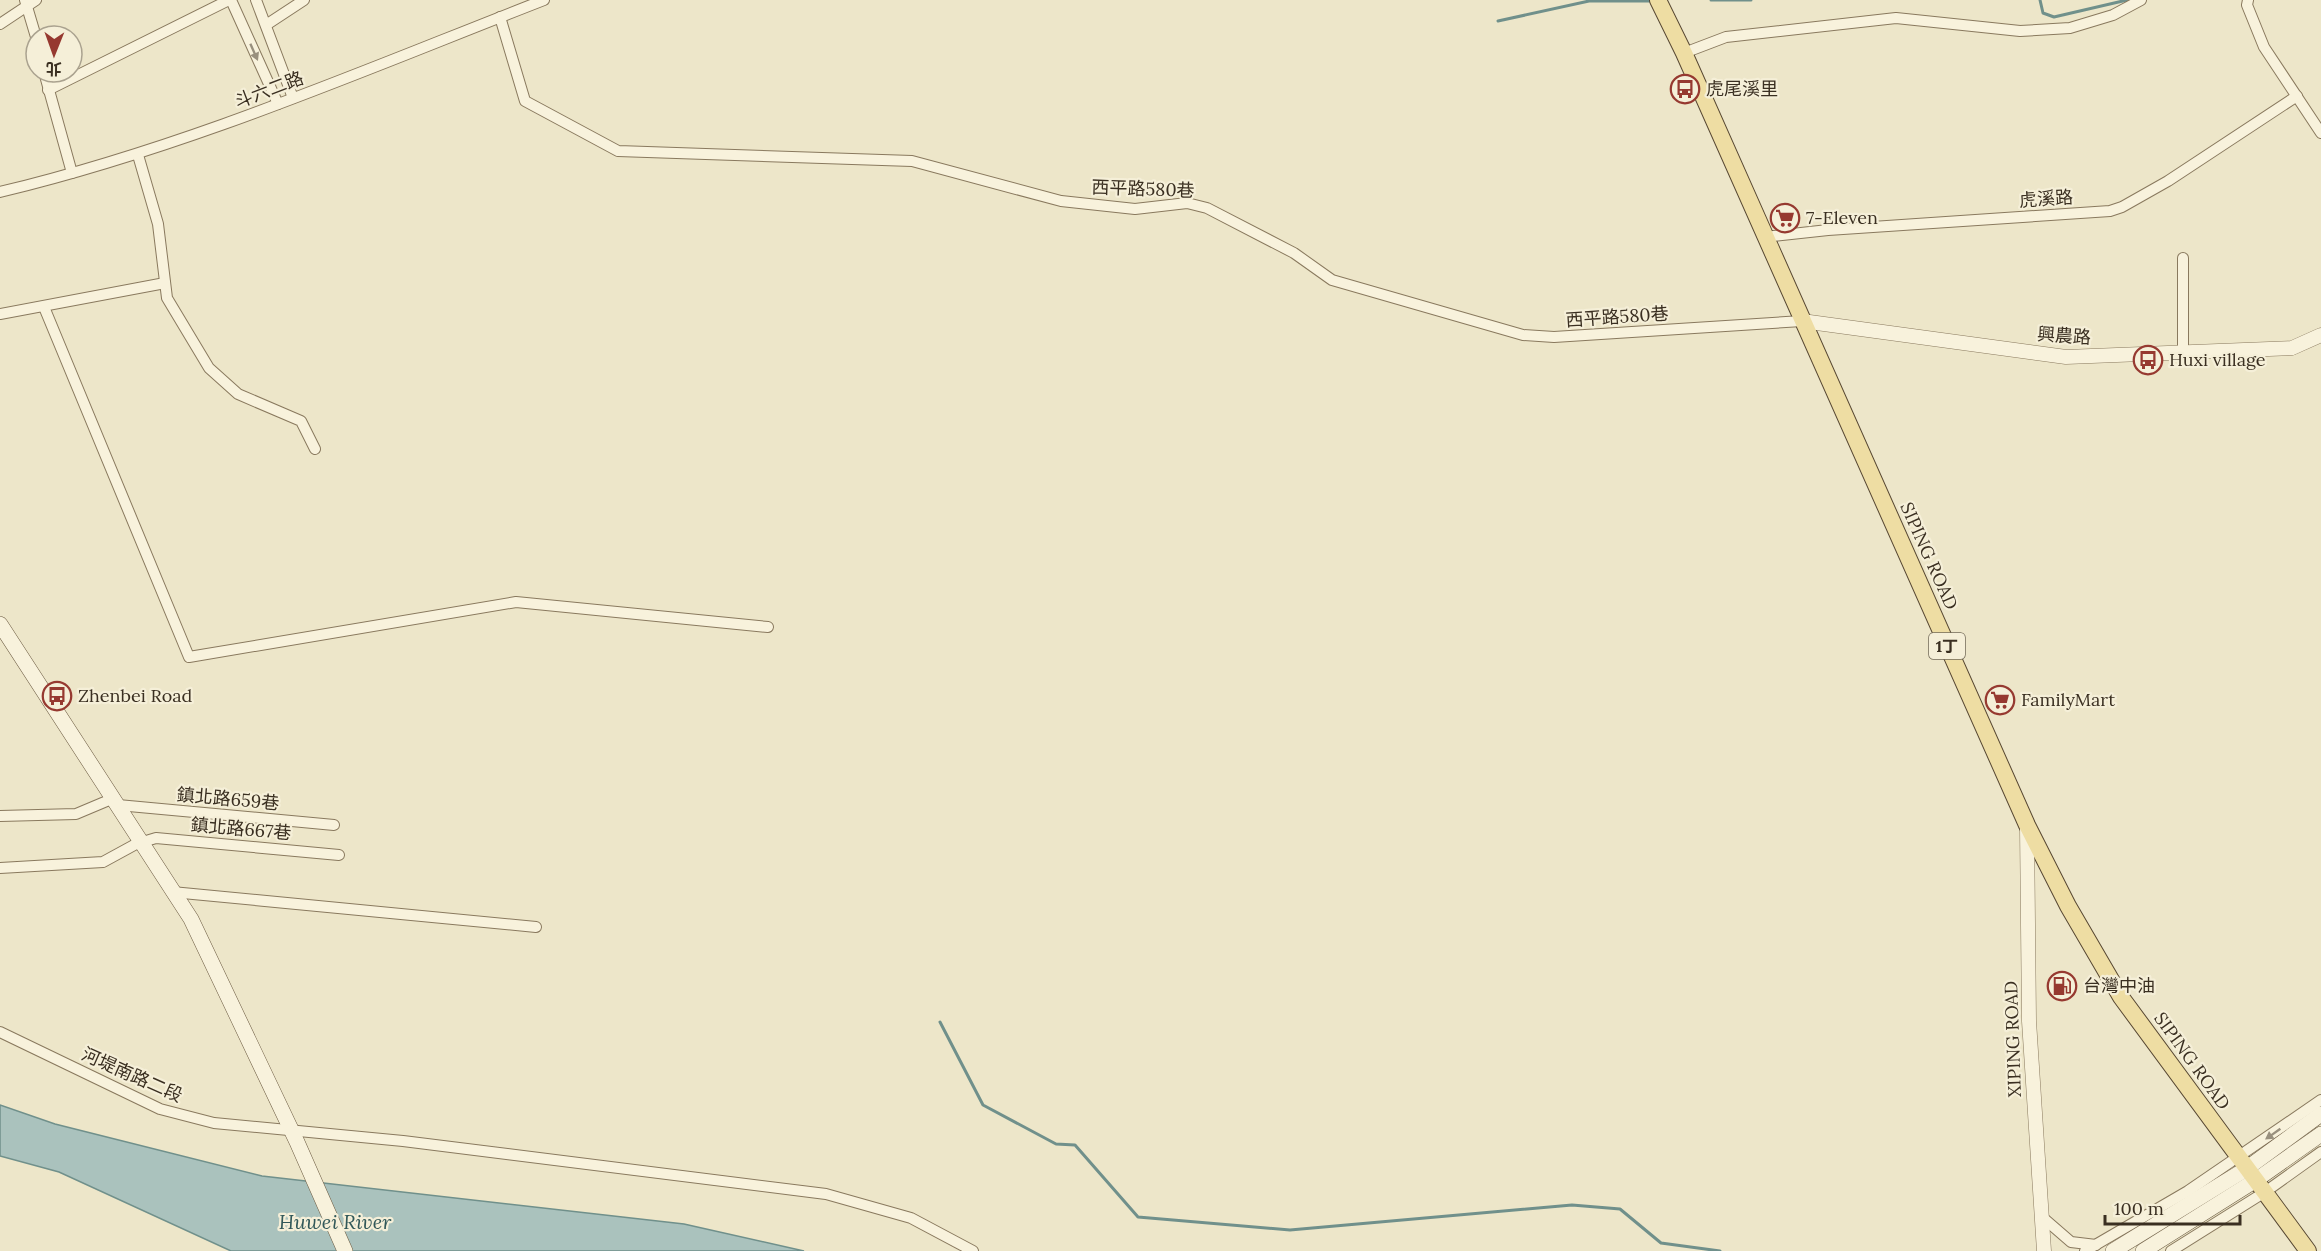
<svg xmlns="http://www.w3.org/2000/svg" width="2321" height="1251" viewBox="0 0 2321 1251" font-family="Lora,'Noto Sans TC',serif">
  <rect width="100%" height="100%" fill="#ede6c9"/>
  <!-- water -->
  <path fill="#aac2bd" stroke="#70908b" stroke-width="1.5" d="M 0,1105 L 55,1124 L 262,1176 L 684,1224 L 804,1251 L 231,1251 L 59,1172 L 0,1156 Z"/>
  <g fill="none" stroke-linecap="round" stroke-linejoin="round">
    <!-- stream -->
    <g stroke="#70908b" stroke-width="3">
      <path d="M 1711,0 L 1751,0"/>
      <path d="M 2040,0 L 2043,13 L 2054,17 L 2127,0"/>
      <path d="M 1498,21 L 1589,1 L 1653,1"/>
      <path d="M 940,1022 L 983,1105 L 1056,1144 L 1075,1145 L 1138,1217 L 1290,1230 L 1572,1205 L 1620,1209 L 1661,1243 L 1720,1251"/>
    </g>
    <!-- minor casing -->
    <g stroke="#89795e" stroke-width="12">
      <g id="minor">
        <path d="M 25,0 L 36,37"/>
        <path d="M 231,0 L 278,104"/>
        <path d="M 256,0 L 293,98"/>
        <path d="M 2248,0 L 2247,5 L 2264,47 L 2321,133"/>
        <path d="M 500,17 L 525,101 L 618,151 L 912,161 L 1061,201 L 1135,209 L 1187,203 L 1207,208 L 1294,253 L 1332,280 L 1523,335 L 1554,337 L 1802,321"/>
        <path d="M 0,24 L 36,0"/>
        <path d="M 266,25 L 304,0"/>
        <path d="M 1684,53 L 1726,37 L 1896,18 L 2020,31 L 2070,28 L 2113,15 L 2141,0"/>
        <path d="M 44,72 L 72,173"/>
        <path d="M 48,90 L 229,0"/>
        <path d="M 138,155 L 158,224 L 167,298 L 209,368 L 238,394 L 301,421 L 315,449"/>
        <path d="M 0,192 C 188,147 364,70 544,0"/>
        <path d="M 1765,237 L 1828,230 L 2110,211 L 2122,207 L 2168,181 L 2297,96"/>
        <path d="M 44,307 L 189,657 L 516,602 L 768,627"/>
        <path d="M 0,314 L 165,283"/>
        <path d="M 2183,352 L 2183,258"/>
        <path d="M 118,805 L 334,825"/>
        <path d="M 0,816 L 76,814 L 114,798"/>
        <path d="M 0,868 L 103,862 L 136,844 L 156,838 L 339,855"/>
        <path d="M 172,892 L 536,927"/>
        <path d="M 0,1032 L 160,1109 L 214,1123 L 403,1141 L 826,1194 L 911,1218 L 973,1251"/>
        <path d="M 2041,1216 L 2071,1242 L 2096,1245"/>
        <path d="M 2085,1251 L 2188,1191 L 2321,1100"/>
        <path d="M 2171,1251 L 2265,1192 L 2321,1152"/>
      </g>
    </g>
    <!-- tertiary casing -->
    <g stroke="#89795e" stroke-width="15">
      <g id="tertiary">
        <path d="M 1802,321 L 2066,357 L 2292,348 L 2321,335"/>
        <path d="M 2027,827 L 2029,1021 L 2044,1251"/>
      </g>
    </g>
    <!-- secondary casing -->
    <g stroke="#6b5a41" stroke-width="16">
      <g id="secondary">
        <path d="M 0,624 L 191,919 L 297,1142 L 345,1251"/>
        <path d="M 2113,1251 L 2246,1169 L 2321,1114"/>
        <path d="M 2143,1251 L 2256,1180 L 2321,1134"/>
      </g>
    </g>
    <!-- primary casing -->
    <g stroke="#574732" stroke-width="18">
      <path id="primary" d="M 1658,0 L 1684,53 L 2027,825 L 2068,906 L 2121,997 L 2308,1251"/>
    </g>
    <!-- minor -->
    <use href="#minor" stroke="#f8f2dc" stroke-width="10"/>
    <!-- tertiary -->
    <use href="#tertiary" stroke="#f8f2dc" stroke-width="14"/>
    <!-- secondary -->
    <use href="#secondary" stroke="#f8f2dc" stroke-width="15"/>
    <!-- primary -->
    <use href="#primary" stroke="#eedda3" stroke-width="16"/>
  </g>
  <!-- one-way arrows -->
  <defs><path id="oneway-solid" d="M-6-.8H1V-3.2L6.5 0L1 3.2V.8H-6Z" transform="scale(1.5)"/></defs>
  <g fill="#99907e">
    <use href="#oneway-solid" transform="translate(254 52) rotate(66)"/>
    <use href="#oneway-solid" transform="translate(2273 1134) rotate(145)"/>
  </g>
  <!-- icons -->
  <defs>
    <g id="bus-ring" transform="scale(1.5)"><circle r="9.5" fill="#f5efd8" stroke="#963930" stroke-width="1.5"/><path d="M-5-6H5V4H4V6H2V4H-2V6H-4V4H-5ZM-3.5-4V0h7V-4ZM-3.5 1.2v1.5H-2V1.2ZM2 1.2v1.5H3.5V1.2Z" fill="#963930"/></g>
    <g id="supermarket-ring" transform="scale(1.5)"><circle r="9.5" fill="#f5efd8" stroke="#963930" stroke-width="1.5"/><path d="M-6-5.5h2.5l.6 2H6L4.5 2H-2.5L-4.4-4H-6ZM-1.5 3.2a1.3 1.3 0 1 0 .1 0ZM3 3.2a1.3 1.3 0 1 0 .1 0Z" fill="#963930"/></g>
    <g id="fuel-ring" transform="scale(1.5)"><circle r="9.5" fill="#f5efd8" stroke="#963930" stroke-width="1.5"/><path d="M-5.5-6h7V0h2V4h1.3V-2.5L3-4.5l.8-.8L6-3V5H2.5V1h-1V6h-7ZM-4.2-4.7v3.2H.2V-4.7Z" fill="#963930"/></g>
  </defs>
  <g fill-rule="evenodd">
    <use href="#bus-ring" x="1685" y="89"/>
    <use href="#supermarket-ring" x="1785" y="218"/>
    <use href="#bus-ring" x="2148" y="360"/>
    <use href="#bus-ring" x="57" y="696"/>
    <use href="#supermarket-ring" x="2000" y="700"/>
    <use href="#fuel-ring" x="2062" y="986"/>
  </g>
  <g text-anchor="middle" stroke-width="4.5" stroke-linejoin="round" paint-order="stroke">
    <!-- shield labels -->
    <rect fill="#f5efd8" stroke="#726958" stroke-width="1.5" x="1929" y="633" width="36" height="26" rx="4.5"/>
    <g font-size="16" font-weight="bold" fill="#3a2f21">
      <text x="1947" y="652">1丁</text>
    </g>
    <!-- poi labels -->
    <g font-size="18" fill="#3a2f21" stroke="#f5efd8" text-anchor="start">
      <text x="1706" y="95">虎尾溪里</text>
      <text x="1806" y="224">7-Eleven</text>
      <text x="2169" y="366">Huxi village</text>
      <text x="78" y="702">Zhenbei Road</text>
      <text x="2021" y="706">FamilyMart</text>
      <text x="2083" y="992">台灣中油</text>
    </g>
    <!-- street labels -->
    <g font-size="18" fill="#3a2f21" stroke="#f5efd8">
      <text transform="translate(269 90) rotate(-21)" y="6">斗六二路</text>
      <text transform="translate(1143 189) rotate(2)" y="6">西平路580巷</text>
      <text transform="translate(2046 199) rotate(-4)" y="6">虎溪路</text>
      <text transform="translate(1617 317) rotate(-4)" y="6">西平路580巷</text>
      <text transform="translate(2064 336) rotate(4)" y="6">興農路</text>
      <text transform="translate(1929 556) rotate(66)" y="6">SIPING ROAD</text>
      <text transform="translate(228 799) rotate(5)" y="6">鎮北路659巷</text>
      <text transform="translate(241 829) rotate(5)" y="6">鎮北路667巷</text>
      <text transform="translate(2013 1039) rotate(-92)" y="6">XIPING ROAD</text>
      <text transform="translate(2192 1061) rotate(54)" y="6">SIPING ROAD</text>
      <text transform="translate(132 1075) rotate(24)" y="6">河堤南路二段</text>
    </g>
    <!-- water labels -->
    <g font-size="20" font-style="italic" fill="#315859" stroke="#f5efd8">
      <text x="335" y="1229">Huwei River</text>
    </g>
  </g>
  <!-- north arrow -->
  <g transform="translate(54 54) rotate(181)"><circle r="28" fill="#f5efd8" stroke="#aaa28f" stroke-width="1.5"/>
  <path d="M0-4.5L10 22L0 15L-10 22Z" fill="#963930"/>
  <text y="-9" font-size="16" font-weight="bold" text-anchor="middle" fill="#3a2f21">北</text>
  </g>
  <!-- scale -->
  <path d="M2105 1215v9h135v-9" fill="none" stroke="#3a2f21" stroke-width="3"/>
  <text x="2114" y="1215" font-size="18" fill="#3a2f21" stroke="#f5efd8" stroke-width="4.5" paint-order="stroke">100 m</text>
</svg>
